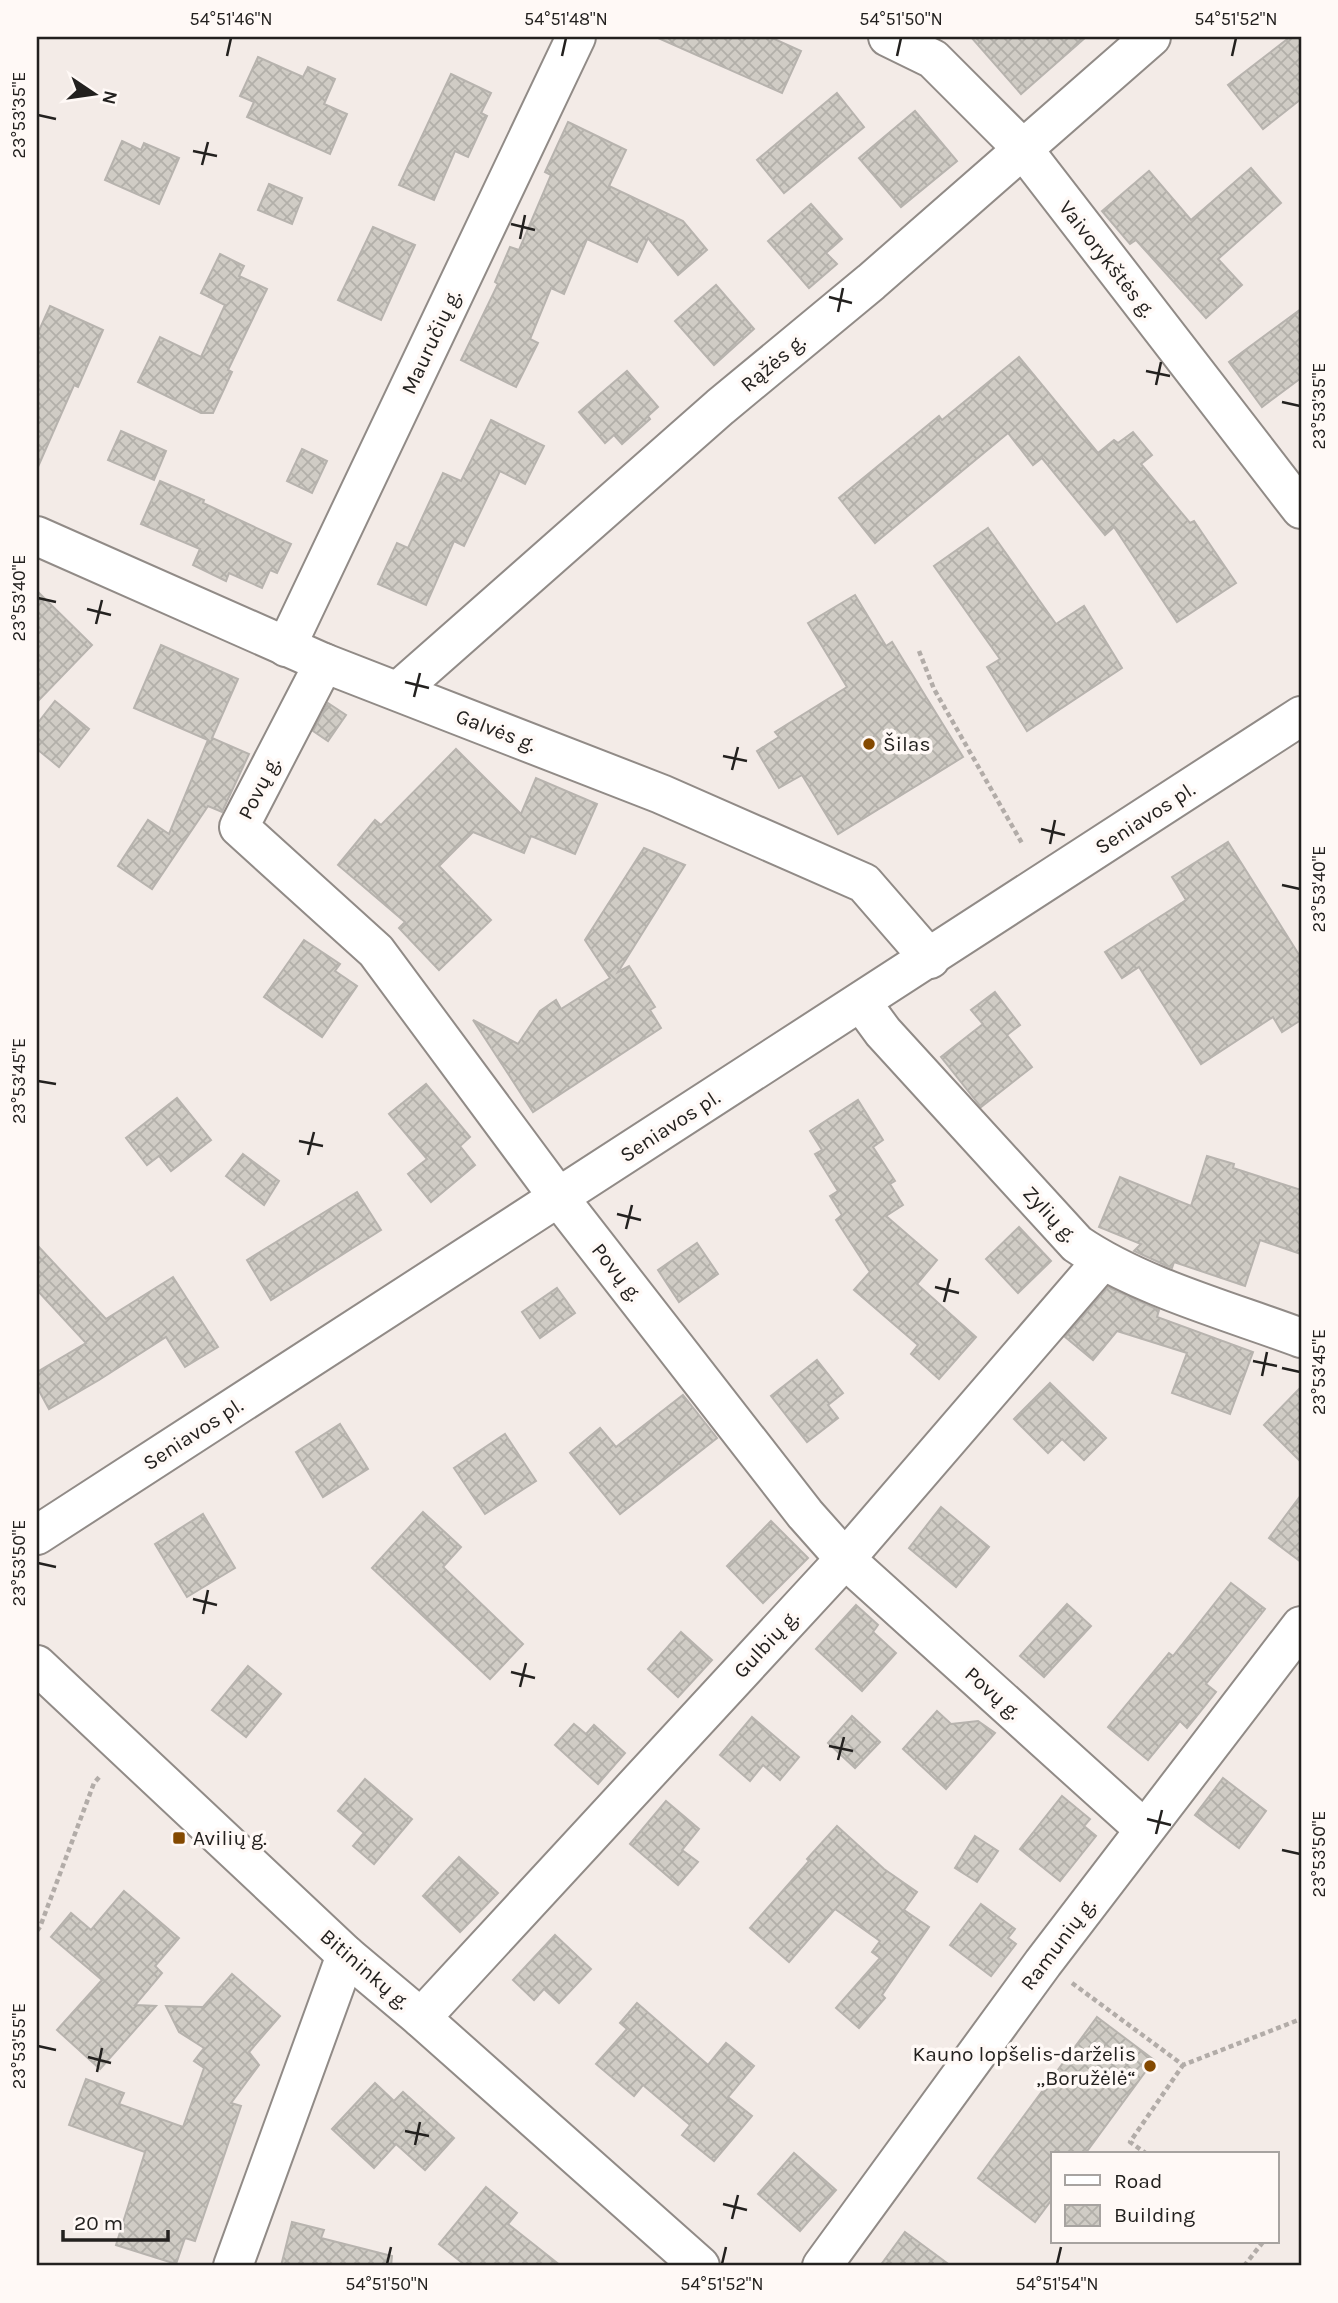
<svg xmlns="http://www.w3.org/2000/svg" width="1338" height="2303" viewBox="0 0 1338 2303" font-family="Karla,sans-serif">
  <defs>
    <pattern id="building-cross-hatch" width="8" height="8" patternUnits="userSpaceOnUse" patternTransform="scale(1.75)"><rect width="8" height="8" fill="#d0ccc5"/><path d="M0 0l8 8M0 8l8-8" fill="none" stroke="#b2afa9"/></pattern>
  </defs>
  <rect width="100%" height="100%" fill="#f3ebe7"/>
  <!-- building -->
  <g fill="url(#building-cross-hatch)" stroke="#b7b3ae" stroke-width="2">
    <path d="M 656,37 L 770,37 L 801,51 L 782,93 Z"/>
    <path d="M 971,37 L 1086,37 L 1021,94 Z"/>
    <path d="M 1290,37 L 1301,37 L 1301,99 L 1263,129 L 1228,85 Z"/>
    <path d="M 258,57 L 303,77 L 308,67 L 335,79 L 324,104 L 347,114 L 330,154 L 247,117 L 254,102 L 240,96 Z"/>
    <path d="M 451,74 L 491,93 L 481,113 L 487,116 L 468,157 L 455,151 L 434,200 L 399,185 Z"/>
    <path d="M 837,93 L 864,127 L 784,193 L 757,160 Z"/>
    <path d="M 915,111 L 957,161 L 901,207 L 859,158 Z"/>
    <path d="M 568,122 L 626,150 L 609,186 L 683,221 L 707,250 L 678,275 L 648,238 L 637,262 L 587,239 L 564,294 L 551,288 L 530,339 L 538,343 L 516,387 L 461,360 L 498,284 L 495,282 L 510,247 L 519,250 L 551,175 L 545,172 Z"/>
    <path d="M 122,141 L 141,150 L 144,143 L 179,158 L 159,204 L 105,180 Z"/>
    <path d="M 1251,168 L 1281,203 L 1218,259 L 1242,285 L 1206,318 L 1136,240 L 1130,244 L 1102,211 L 1149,171 L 1191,220 Z"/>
    <path d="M 269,184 L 302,198 L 292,224 L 258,210 Z"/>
    <path d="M 811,204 L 842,239 L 826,253 L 837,264 L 809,288 L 768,241 Z"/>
    <path d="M 373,227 L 415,245 L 381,320 L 338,300 Z"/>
    <path d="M 220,254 L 244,266 L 239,276 L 267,289 L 228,370 L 232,372 L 213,413 L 201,413 L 138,382 L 160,337 L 201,357 L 225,305 L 201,293 Z"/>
    <path d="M 716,285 L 754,329 L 714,365 L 675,321 Z"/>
    <path d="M 50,306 L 103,330 L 78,387 L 74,385 L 37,469 L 37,335 Z"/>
    <path d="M 1301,309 L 1301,378 L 1262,407 L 1229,362 Z"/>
    <path d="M 1019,357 L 1098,453 L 1114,440 L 1118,443 L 1133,432 L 1152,455 L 1141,464 L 1190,523 L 1194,521 L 1236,583 L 1177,622 L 1114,527 L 1105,535 L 1042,458 L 1033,465 L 1008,433 L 875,543 L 839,498 L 939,416 L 942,420 Z"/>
    <path d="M 627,371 L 658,407 L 648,416 L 650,419 L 622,444 L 614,435 L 605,443 L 579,412 Z"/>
    <path d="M 491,420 L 544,446 L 525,484 L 500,471 L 464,546 L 454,541 L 426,605 L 378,584 L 397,543 L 408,548 L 443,473 L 461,481 Z"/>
    <path d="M 121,431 L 166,451 L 154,480 L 108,460 Z"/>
    <path d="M 302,449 L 327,461 L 312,493 L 287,481 Z"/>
    <path d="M 160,481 L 204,500 L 203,503 L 291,544 L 277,573 L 270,570 L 262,588 L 229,573 L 226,581 L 193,565 L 200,549 L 141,524 Z"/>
    <path d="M 988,528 L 1056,624 L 1084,606 L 1122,668 L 1027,731 L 987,667 L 1000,659 L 934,566 Z"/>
    <path d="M 37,591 L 92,645 L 37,702 Z"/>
    <path d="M 855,595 L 886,646 L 892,642 L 963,757 L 838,834 L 802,775 L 779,788 L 757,751 L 779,737 L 775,732 L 847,687 L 808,623 Z"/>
    <path d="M 161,645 L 238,679 L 212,738 L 249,754 L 222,812 L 208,806 L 152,889 L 118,866 L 148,820 L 169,834 L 208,740 L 134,708 Z"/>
    <path d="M 55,701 L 89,729 L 59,767 L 37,749 L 37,724 Z"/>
    <path d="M 328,703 L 346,715 L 328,741 L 313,731 Z"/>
    <path d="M 456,749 L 521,814 L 536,778 L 597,804 L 575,854 L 531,836 L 524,853 L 473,832 L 439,866 L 491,920 L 439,970 L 399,928 L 405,922 L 338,865 L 375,820 L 381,825 Z"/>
    <path d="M 1228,842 L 1301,958 L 1301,1020 L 1282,1032 L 1273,1017 L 1201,1064 L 1139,967 L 1122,978 L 1105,952 L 1186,900 L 1172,877 Z"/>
    <path d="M 644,848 L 685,865 L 618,972 L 629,966 L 655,1007 L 650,1010 L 661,1028 L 533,1112 L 473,1020 L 518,1044 L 540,1011 L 556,1000 L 561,1009 L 610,978 L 585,940 Z"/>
    <path d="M 304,940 L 340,964 L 335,971 L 357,986 L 322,1037 L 264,997 Z"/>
    <path d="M 995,992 L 1020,1025 L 1007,1035 L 1032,1067 L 981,1107 L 941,1057 L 983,1024 L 971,1010 Z"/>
    <path d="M 426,1084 L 470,1137 L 460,1146 L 475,1165 L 431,1202 L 408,1174 L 427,1159 L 389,1114 Z"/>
    <path d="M 177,1098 L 211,1140 L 171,1171 L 159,1156 L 147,1165 L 126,1138 Z"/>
    <path d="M 858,1100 L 883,1140 L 873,1147 L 895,1181 L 890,1184 L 903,1205 L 886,1216 L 937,1260 L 917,1284 L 976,1337 L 939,1379 L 911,1354 L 918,1345 L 854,1290 L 870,1272 L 836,1220 L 842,1215 L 830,1196 L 838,1191 L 815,1154 L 822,1150 L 810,1131 Z"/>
    <path d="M 243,1154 L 279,1181 L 264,1205 L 226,1176 Z"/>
    <path d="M 1207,1156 L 1234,1164 L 1233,1168 L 1301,1190 L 1301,1254 L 1260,1240 L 1245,1286 L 1174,1262 L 1172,1268 L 1165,1265 L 1134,1251 L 1141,1244 L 1099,1227 L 1120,1177 L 1191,1206 Z"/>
    <path d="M 357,1192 L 381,1230 L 271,1300 L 247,1260 Z"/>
    <path d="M 1019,1227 L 1051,1261 L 1018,1293 L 986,1259 Z"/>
    <path d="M 697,1243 L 718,1274 L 679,1302 L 658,1270 Z"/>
    <path d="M 37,1245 L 106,1319 L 173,1277 L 218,1347 L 185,1367 L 166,1337 L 99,1380 L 49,1409 L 37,1387 L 37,1372 L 86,1343 L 37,1290 Z"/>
    <path d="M 1108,1287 L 1159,1310 L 1157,1317 L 1253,1352 L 1230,1414 L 1172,1393 L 1187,1353 L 1117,1331 L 1093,1360 L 1065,1337 Z"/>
    <path d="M 557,1288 L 575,1313 L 540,1338 L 522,1312 Z"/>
    <path d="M 817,1360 L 843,1393 L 828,1405 L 838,1418 L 807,1442 L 771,1396 Z"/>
    <path d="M 1050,1383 L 1106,1438 L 1084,1460 L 1062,1439 L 1048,1453 L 1014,1419 Z"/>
    <path d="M 1301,1387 L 1301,1462 L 1264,1425 Z"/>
    <path d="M 683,1395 L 717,1438 L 620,1514 L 570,1453 L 600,1428 L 616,1447 Z"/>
    <path d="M 340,1424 L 368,1469 L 323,1497 L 296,1452 Z"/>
    <path d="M 505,1434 L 536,1481 L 485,1514 L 454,1468 Z"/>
    <path d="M 1301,1495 L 1301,1562 L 1269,1538 Z"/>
    <path d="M 941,1507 L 989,1547 L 956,1587 L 909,1548 Z"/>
    <path d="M 423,1512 L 461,1547 L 443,1567 L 523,1644 L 490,1679 L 372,1568 Z"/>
    <path d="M 203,1514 L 235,1568 L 187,1597 L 155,1544 Z"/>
    <path d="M 771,1521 L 808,1558 L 763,1603 L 727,1566 Z"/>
    <path d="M 1231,1583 L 1265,1609 L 1206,1684 L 1216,1692 L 1187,1728 L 1180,1721 L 1148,1760 L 1108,1727 L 1169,1653 L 1173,1656 Z"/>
    <path d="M 1067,1604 L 1091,1626 L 1044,1677 L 1020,1656 Z"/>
    <path d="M 856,1605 L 878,1625 L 873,1632 L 896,1653 L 862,1691 L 816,1649 Z"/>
    <path d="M 681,1632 L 712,1660 L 678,1697 L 648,1669 Z"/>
    <path d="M 248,1666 L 281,1694 L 246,1737 L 212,1710 Z"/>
    <path d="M 937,1711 L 951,1724 L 978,1721 L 995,1733 L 946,1789 L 903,1749 Z"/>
    <path d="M 852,1716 L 880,1742 L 855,1768 L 828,1743 Z"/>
    <path d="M 752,1717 L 799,1757 L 780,1780 L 763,1765 L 750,1781 L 720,1755 Z"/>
    <path d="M 574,1724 L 586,1734 L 594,1725 L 625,1753 L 598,1784 L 555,1745 Z"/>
    <path d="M 1223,1778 L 1266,1811 L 1239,1848 L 1195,1815 Z"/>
    <path d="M 365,1779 L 412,1819 L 374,1864 L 353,1846 L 364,1833 L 338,1811 Z"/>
    <path d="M 1062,1796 L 1090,1819 L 1084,1826 L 1096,1836 L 1060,1881 L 1020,1849 Z"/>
    <path d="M 666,1801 L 699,1829 L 682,1850 L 698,1862 L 678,1885 L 630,1844 Z"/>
    <path d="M 837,1826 L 884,1869 L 917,1892 L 904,1910 L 929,1927 L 882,1995 L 885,1998 L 859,2028 L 836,2008 L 880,1958 L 872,1952 L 880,1941 L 835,1909 L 789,1962 L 750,1928 L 809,1861 L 807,1859 Z"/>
    <path d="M 975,1836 L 998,1851 L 977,1882 L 955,1868 Z"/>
    <path d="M 459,1857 L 498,1893 L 460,1932 L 423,1896 Z"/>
    <path d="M 124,1891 L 179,1938 L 155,1966 L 162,1973 L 135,2005 L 156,2006 L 100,2069 L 57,2030 L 102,1980 L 51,1937 L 71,1913 L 91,1930 Z"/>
    <path d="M 981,1904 L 1015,1929 L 1008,1938 L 1016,1944 L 991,1976 L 950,1945 Z"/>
    <path d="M 555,1935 L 591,1969 L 559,2003 L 544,1989 L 534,2000 L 513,1980 Z"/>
    <path d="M 232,1974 L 280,2016 L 249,2052 L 259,2065 L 231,2103 L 241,2106 L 195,2241 L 185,2238 L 176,2264 L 116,2245 L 145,2152 L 69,2125 L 86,2079 L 124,2093 L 119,2104 L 183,2127 L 204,2068 L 194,2061 L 204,2048 L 179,2032 L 166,2006 L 203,2007 Z"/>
    <path d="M 637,2003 L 708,2065 L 726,2043 L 754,2066 L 728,2097 L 752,2116 L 714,2161 L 682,2135 L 690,2125 L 643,2085 L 634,2096 L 596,2064 L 627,2029 L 620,2023 Z"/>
    <path d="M 1097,2017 L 1154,2060 L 1085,2154 L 1053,2154 L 1053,2198 L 1035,2222 L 978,2178 Z"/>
    <path d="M 375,2083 L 394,2101 L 403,2092 L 454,2138 L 425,2170 L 396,2144 L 374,2168 L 332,2129 Z"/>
    <path d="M 794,2153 L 836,2190 L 800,2231 L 758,2194 Z"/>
    <path d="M 486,2187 L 517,2213 L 508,2224 L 561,2266 L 466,2266 L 439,2244 Z"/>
    <path d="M 292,2222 L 324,2230 L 321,2238 L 392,2256 L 391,2266 L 281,2266 Z"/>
    <path d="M 905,2232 L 951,2266 L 880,2266 Z"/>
  </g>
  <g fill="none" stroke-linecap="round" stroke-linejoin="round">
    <!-- minor casing -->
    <g stroke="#918b87" stroke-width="42">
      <g id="minor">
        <path d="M 888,37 L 933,59 L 1023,149 L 1301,509"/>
        <path d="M 37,536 L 324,663 L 661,794 L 864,883 L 930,959"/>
        <path d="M 286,647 L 576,37"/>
        <path d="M 324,663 L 239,827 L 376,951 L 559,1198 L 805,1514 L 845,1559 L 1144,1829"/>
        <path d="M 398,691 L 720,407 L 871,282 L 1151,37"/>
        <path d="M 861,1002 L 883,1032 L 1077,1244 C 1140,1287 1229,1311 1301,1338"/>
        <path d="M 37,1665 L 346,1955 L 421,2018 L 700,2266"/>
        <path d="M 421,2018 L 845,1559 L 1102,1261"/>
        <path d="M 233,2266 L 346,1955"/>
        <path d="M 822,2266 L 1043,1963 L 1301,1626"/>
      </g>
    </g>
    <!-- tertiary casing -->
    <g stroke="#918b87" stroke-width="42">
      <path id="tertiary" d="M 37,1535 L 1301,716"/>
    </g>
    <!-- path -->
    <g stroke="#b2aca8" stroke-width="4.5" stroke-dasharray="5 3.5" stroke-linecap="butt">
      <path d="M 919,651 L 934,689 L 1023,845"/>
      <path d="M 37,1931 L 40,1927 L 94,1783 L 101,1775"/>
      <path d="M 1072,1983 L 1183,2065 L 1301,2019"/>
      <path d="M 1147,2154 L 1130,2142 L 1183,2065"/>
      <path d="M 1244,2266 L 1263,2242"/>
    </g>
    <!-- minor -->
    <use href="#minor" stroke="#fff" stroke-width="38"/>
    <!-- tertiary -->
    <use href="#tertiary" stroke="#fff" stroke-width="38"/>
  </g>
  <!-- ticks -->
  <path fill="none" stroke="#23211f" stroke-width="2.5" d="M 227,56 L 231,38M 562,56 L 566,38M 897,56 L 901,38M 1232,56 L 1236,38M 38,115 L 56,119M 193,151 L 217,156M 202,165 L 208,142M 511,224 L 535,230M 520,239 L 525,215M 829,297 L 852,303M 838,312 L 843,288M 1146,371 L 1170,376M 1156,385 L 1161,362M 1282,402 L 1300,406M 38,598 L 56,602M 87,609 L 111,615M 96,624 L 102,600M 405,682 L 429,688M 414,697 L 420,673M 723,756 L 747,761M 732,770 L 738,747M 1041,829 L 1065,835M 1050,844 L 1055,820M 1282,885 L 1300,889M 38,1081 L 56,1084M 299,1141 L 323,1146M 308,1155 L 314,1132M 617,1214 L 641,1220M 626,1229 L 632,1205M 935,1287 L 959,1293M 944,1302 L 950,1278M 1253,1361 L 1277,1366M 1282,1368 L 1300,1372M 1262,1376 L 1267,1352M 38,1563 L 56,1567M 193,1599 L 217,1605M 203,1614 L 208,1590M 511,1672 L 535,1678M 520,1687 L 526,1663M 829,1746 L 853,1751M 838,1760 L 844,1737M 1147,1819 L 1171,1825M 1156,1834 L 1162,1810M 1282,1850 L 1300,1854M 38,2046 L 56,2050M 88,2057 L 111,2063M 97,2072 L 102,2048M 405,2131 L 429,2136M 415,2145 L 420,2122M 723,2204 L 747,2210M 732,2219 L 738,2195M 387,2264 L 391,2247M 722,2264 L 726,2247M 1057,2264 L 1061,2247"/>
  <!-- markers -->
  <g fill="#844900" stroke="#fff9f6" stroke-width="2.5">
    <circle cx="869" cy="744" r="7"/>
    <rect x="172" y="1831" width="14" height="14" rx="3.5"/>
    <circle cx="1150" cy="2066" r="7"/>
  </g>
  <g text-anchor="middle" stroke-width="7" stroke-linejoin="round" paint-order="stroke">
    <!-- street labels -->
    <g font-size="21" fill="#23211f" stroke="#fff9f6">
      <text transform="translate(1107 259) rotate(52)" y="7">Vaivorykštės g.</text>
      <text transform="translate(431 342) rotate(-65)" y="7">Mauručių g.</text>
      <text transform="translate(773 363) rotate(-40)" y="7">Rąžės g.</text>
      <text transform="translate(496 730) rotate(21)" y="7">Galvės g.</text>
      <text transform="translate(259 788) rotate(-63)" y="7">Povų g.</text>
      <text transform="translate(1145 818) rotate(-33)" y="7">Seniavos pl.</text>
      <text transform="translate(670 1126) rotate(-33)" y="7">Seniavos pl.</text>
      <text transform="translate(1050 1214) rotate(47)" y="7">Zylių g.</text>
      <text transform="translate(617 1272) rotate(52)" y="7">Povų g.</text>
      <text transform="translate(193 1434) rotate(-33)" y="7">Seniavos pl.</text>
      <text transform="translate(766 1644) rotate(-47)" y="7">Gulbių g.</text>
      <text transform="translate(993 1693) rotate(42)" y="7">Povų g.</text>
      <text transform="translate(1058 1944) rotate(-53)" y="7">Ramunių g.</text>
      <text transform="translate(365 1969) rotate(41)" y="7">Bitininkų g.</text>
    </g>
    <!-- poi labels -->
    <g font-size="21" fill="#23211f" stroke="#fff9f6" text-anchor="start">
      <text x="883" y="751">Šilas</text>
      <text x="193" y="1845">Avilių g.</text>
      <text x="1136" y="2061" text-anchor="end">Kauno lopšelis-darželis<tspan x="1136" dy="24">„Boružėlė“</tspan></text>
    </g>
  </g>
  <!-- border -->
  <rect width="1338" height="2303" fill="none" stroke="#fff9f6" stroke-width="77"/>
  <!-- legend -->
  <rect x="1051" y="2152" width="228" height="91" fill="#fff9f6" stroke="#a7a3a0" stroke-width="2"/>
  <rect x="1065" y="2175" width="35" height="10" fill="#ffffff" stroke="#a7a3a0" stroke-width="2"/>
  <text x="1114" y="2188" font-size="21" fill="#23211f">Road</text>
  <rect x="1065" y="2205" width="35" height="21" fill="url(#building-cross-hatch)" stroke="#a7a3a0" stroke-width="2"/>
  <text x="1114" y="2222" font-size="21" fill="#23211f">Building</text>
  <!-- north arrow -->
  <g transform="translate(94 94) rotate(103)" stroke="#fff9f6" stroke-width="5" paint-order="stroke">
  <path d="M0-5L12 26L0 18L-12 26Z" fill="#23211f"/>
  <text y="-10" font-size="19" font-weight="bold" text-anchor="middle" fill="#23211f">N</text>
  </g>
  <!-- scale -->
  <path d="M63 2230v10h105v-10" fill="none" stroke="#23211f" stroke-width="3.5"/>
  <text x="74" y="2230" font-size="21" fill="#23211f" stroke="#fff9f6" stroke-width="5" paint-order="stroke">20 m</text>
  <rect x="38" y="38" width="1262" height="2226" fill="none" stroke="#23211f" stroke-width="2.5"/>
  <g font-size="18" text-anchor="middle" fill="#23211f">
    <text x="231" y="25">54°51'46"N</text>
    <text x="566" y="25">54°51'48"N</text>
    <text x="901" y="25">54°51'50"N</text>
    <text x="1236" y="25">54°51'52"N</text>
    <text transform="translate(19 115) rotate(-90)" y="6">23°53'35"E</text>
    <text transform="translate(1319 406) rotate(-90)" y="6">23°53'35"E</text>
    <text transform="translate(19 598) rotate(-90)" y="6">23°53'40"E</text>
    <text transform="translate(1319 889) rotate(-90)" y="6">23°53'40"E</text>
    <text transform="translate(19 1081) rotate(-90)" y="6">23°53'45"E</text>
    <text transform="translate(1319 1372) rotate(-90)" y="6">23°53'45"E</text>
    <text transform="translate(19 1563) rotate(-90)" y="6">23°53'50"E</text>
    <text transform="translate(1319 1854) rotate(-90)" y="6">23°53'50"E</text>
    <text transform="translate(19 2046) rotate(-90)" y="6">23°53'55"E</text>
    <text x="387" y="2290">54°51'50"N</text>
    <text x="722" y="2290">54°51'52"N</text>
    <text x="1057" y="2290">54°51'54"N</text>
  </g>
</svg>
